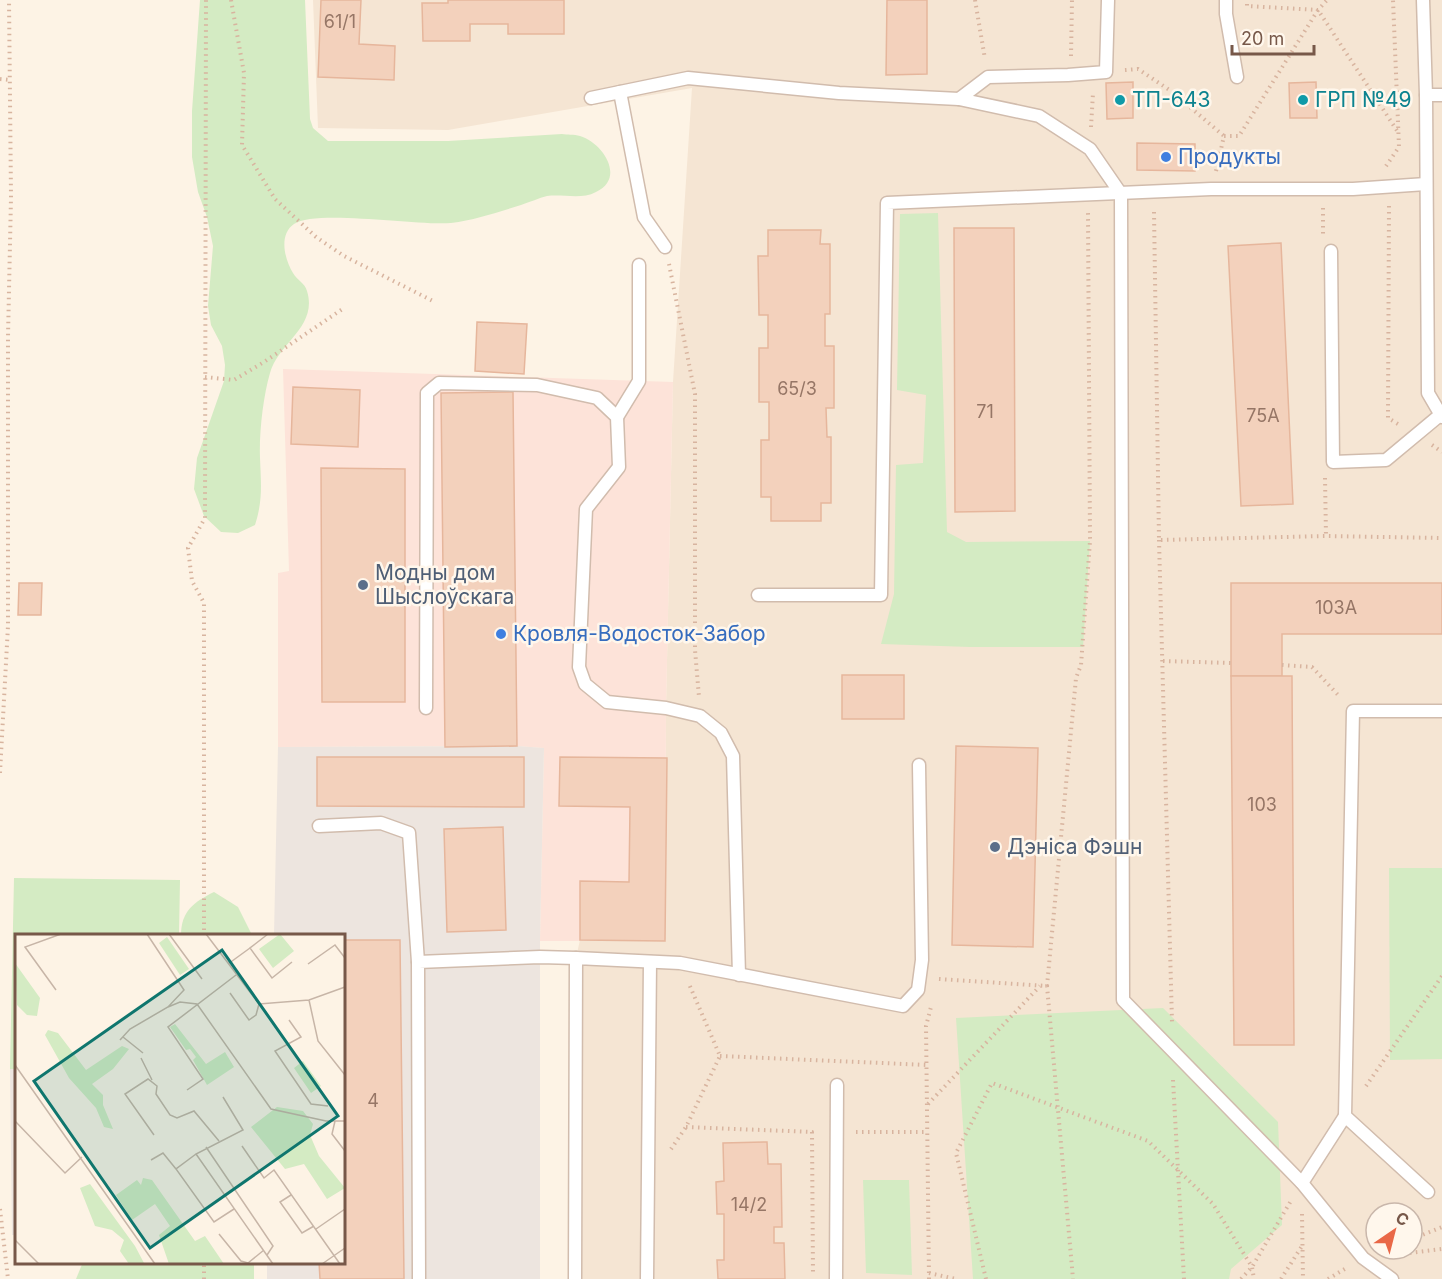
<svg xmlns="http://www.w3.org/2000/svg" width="1442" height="1279" viewBox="0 0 1442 1279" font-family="Inter,sans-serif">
  <rect width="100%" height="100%" fill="#fdf3e5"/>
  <!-- residential -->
  <path fill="#f5e5d3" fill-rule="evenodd" d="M 313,0 L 1442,0 L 1442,1279 L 576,1279 L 576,958 L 580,940 L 665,941 L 666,708 L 673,382 L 692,88 L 448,130 L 318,128 ZM 1376,1213 L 1412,1213 L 1412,1249 L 1376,1249 Z"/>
  <!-- commercial -->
  <path fill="#fde3d9" d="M 283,369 L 673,382 L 666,708 L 665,941 L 540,941 L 544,748 L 517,746 L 278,747 L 278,573 L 289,571 Z"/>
  <!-- industrial -->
  <g fill="#ede5df">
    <path d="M 517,746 L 544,748 L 540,941 L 540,1279 L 267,1279 L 267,1263 L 344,1262 L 344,936 L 274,935 L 278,747 Z"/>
    <path d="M 10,1069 L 16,1069 L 16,1235 L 12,1235 Z"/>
  </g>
  <!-- green -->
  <g fill="#d4ebc3">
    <path d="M 200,0 L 305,0 L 310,119 L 313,128 L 328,141 L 448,141 L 562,134 C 567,135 574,134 580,136 C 603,143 626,178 596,192 C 581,200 564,194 547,196 C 539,198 530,202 521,205 C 498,212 475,220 451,223 C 418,226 316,209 294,224 C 278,235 285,260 293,273 C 297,280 305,283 307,291 C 318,327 279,342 270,373 C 263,397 259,434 260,458 C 261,484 263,500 255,525 L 238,533 L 221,532 L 204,516 L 194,489 L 197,458 L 224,381 L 225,365 L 222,346 L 211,325 L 208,306 L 213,246 L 207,217 L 198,192 L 192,157 L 192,111 Z"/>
    <path d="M 938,213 L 947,532 L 966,542 L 1090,541 L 1083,647 L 970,647 L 881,644 L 894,594 L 896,465 L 923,463 L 926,395 L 897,390 L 900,214 Z"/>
    <path d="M 1389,868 L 1442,868 L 1442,1059 L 1390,1060 Z"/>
    <path d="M 14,878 L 180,880 L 179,935 L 16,936 L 16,1069 L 10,1069 Z"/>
    <path d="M 214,892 L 238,907 L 252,935 L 181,935 C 181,911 194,902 214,892 Z"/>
    <path d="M 1163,1008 L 1278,1122 L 1282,1225 L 1231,1269 L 1229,1279 L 973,1279 L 956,1018 Z"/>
    <path d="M 863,1180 L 909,1180 L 912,1275 L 866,1273 Z"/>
    <path d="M 83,1262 L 254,1263 L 254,1279 L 76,1279 Z"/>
  </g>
  <!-- building -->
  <g fill="#f3d1bc" stroke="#e6b69c" stroke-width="1.5">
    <path d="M 321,0 L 361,0 L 359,44 L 395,46 L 394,80 L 318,77 Z"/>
    <path d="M 448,0 L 564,0 L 564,34 L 508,34 L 508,24 L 470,24 L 470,41 L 423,41 L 422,3 L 448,3 Z"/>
    <path d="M 887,0 L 927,0 L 927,74 L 886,75 Z"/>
    <path d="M 1133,82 L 1133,118 L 1107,119 L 1106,83 Z"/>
    <path d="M 1316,82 L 1317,118 L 1290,118 L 1289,83 Z"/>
    <path d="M 1137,143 L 1195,144 L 1195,171 L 1137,170 Z"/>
    <path d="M 954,228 L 1014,228 L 1015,511 L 955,512 Z"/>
    <path d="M 768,230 L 821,230 L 820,244 L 830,244 L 830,314 L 825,314 L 825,346 L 834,346 L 834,408 L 826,408 L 827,437 L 831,437 L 831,503 L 821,503 L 821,521 L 771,521 L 771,497 L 761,497 L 761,440 L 769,440 L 769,402 L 759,402 L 759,348 L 768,348 L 768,315 L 759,315 L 758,256 L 768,256 Z"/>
    <path d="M 1281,243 L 1293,504 L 1241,506 L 1228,246 Z"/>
    <path d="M 477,322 L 527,324 L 524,374 L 475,371 Z"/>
    <path d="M 293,387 L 360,390 L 358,447 L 291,444 Z"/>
    <path d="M 513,392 L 517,746 L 445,747 L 441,393 Z"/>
    <path d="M 321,468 L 405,469 L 405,702 L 322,702 Z"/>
    <path d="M 19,583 L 42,583 L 41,615 L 18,615 Z"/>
    <path d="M 1231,583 L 1442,583 L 1442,634 L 1282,634 L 1282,676 L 1231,676 Z"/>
    <rect x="842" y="675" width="62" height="44"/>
    <path d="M 1231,676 L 1292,676 L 1294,1045 L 1234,1045 Z"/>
    <path d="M 956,746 L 1038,748 L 1033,947 L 952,945 Z"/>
    <path d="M 317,757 L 524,757 L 524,807 L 317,806 Z"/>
    <path d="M 560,757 L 667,758 L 665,941 L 580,940 L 580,881 L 629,882 L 630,807 L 559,806 Z"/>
    <path d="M 503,827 L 506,930 L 447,932 L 444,829 Z"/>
    <path d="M 344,940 L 400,940 L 404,1279 L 320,1279 L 319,1262 L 344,1262 Z"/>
    <path d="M 767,1142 L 768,1164 L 781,1164 L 782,1227 L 774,1227 L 774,1243 L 784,1243 L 785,1279 L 718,1279 L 717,1260 L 724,1260 L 724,1214 L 717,1214 L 716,1182 L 724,1181 L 723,1143 Z"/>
  </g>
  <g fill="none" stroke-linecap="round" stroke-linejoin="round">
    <!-- lane casing -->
    <g stroke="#d1bcad" stroke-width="15">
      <g id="lane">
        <path d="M 1226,0 L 1226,14 L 1237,77"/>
        <path d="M 1423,0 L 1426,95 L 1428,393 L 1442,417"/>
        <path d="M 620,92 L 644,217 L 665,247"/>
        <path d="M 1426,95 L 1442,95"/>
        <path d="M 591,98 L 688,78 L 839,93 L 959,99 L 988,77 L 1068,75 L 1106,72 L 1108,0"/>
        <path d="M 959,99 L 1039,116 L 1090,149 L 1121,194 L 1123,1000 L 1302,1183 L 1363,1258 L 1392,1279"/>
        <path d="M 1331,251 L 1333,462 L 1386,460 L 1440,415"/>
        <path d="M 617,417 L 639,381 L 639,265"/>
        <path d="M 758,595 L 881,595 L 887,203 L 1211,189 L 1353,189 L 1426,184"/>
        <path d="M 426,708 L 427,393 L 439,383 L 537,385 L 597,398 L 617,417 L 619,467 L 586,509 L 579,667 L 585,684 L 607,702 L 666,708 L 700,716 L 721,733 L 733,756 L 739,975"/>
        <path d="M 319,826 L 381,823 L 409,833 L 418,962"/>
        <path d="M 1302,1183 L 1345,1116"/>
        <path d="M 1428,1192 L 1345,1116 L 1353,711 L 1442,711"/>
        <path d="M 419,1279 L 418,962 L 540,957 L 576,958"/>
        <path d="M 575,1279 L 576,958 L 680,963 L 903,1006 L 918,990 L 922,960 L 919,765"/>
        <path d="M 647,1279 L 650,962"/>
        <path d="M 836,1279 L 837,1085"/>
      </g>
    </g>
    <!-- path -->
    <g stroke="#d8b49f" stroke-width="4" stroke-dasharray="1.5 4.5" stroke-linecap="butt">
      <path d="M 231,0 L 244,73 L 242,145 L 275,199 L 316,237 L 344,256 L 433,301"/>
      <path d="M 975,0 L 985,59"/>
      <path d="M 1247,4 L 1247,6 L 1318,10 L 1327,0"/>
      <path d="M 1071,56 L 1072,0"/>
      <path d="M 1125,70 L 1138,69 L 1171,91 L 1224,136"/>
      <path d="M 0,79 L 10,80"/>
      <path d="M 1091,127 L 1093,93"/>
      <path d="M 1386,166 L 1399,147 L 1393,0"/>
      <path d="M 1216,171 L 1224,136 L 1239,136 L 1318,10 L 1398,132"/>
      <path d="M 1389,206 L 1388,418 L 1398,424"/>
      <path d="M 1323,208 L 1323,234"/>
      <path d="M 1154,212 L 1159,540 L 1326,536 L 1442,538"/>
      <path d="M 669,264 L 695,394 L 695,650 L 699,697"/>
      <path d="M 205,377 L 234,380 L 264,362 L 344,308"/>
      <path d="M 1432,445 L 1442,452"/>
      <path d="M 1325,478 L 1326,536"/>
      <path d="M 1159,540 L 1172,1022"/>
      <path d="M 1163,661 L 1231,663"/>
      <path d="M 1282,665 L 1312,667 L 1340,697"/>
      <path d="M 0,773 L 8,626 L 8,337 L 11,197 L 9,0"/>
      <path d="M 204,936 L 204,603 L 192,581 L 188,548 L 205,518 L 206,0"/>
      <path d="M 939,979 L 1047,986 L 1073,1279"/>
      <path d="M 1047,986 L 1076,678 L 1081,665 L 1090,541 L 1088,213"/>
      <path d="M 720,1056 L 927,1065"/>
      <path d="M 1173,1080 L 1184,1279"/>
      <path d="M 1366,1086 L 1442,976"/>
      <path d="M 928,1104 L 1040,986"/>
      <path d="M 686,1127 L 812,1132 L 813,1275"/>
      <path d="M 856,1132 L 927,1132"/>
      <path d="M 671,1149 L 686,1127 L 720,1056 L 689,984"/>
      <path d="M 0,1209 L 8,1279"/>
      <path d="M 1302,1214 L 1303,1279"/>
      <path d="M 1412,1239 L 1442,1227"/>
      <path d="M 1392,1255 L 1442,1249"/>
      <path d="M 929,1273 L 956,1279"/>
      <path d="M 204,1279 L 204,1262"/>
      <path d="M 929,1279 L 926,1026 L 931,1007"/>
      <path d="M 986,1279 L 956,1153 L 992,1083 L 1148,1141 L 1213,1204 L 1252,1267 L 1254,1279"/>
      <path d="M 1241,1279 L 1252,1267 L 1292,1199"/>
      <path d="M 1281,1279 L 1302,1246"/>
      <path d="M 1328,1279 L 1348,1267"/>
    </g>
    <!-- lane -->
    <use href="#lane" stroke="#fff" stroke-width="12"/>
  </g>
  <!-- markers -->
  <g fill="#0f9aa8" stroke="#fff7ec" stroke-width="2">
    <circle cx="1120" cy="100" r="6"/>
    <circle cx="1303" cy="100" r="6"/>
  </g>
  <g fill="#3f7fe0" stroke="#fff7ec" stroke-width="2">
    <circle cx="1166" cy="157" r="6"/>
    <circle cx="501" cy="634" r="6"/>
  </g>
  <g fill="#5c6f8a" stroke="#fff7ec" stroke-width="2">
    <circle cx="363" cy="585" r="6"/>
    <circle cx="995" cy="847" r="6"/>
  </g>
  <g text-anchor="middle" stroke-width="5" stroke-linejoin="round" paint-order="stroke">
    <!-- number labels -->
    <g font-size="18" fill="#967666">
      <text x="340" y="28">61/1</text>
      <text x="797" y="395">65/3</text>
      <text x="985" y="418">71</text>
      <text x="1263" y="422">75А</text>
      <text x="1336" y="614">103А</text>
      <text x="1262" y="811">103</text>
      <text x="373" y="1107">4</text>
      <text x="749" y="1211">14/2</text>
    </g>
    <!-- culture labels -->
    <g font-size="21" fill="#0d838f" stroke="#fff7ec" text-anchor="start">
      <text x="1132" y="107">ТП-643</text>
      <text x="1315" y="107">ГРП №49</text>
    </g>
    <!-- shop labels -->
    <g font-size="21" fill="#366cbe" stroke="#fff7ec" text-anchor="start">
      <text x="1178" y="164">Продукты</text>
      <text x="513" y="641">Кровля-Водосток-Забор</text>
    </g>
    <!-- service labels -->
    <g font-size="21" fill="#4e5e75" stroke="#fff7ec" text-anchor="start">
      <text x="375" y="580">Модны дом<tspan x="375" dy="24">Шыслоўскага</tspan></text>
      <text x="1007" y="854">Дэніса Фэшн</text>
    </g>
  </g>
  <!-- overview -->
  <g transform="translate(15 934)">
    <rect width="330" height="330" fill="#fdf3e5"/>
    <path d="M 265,0 L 279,17 L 258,34 L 244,15 ZM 152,3 L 174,35 L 165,41 L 144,9 ZM 0,29 L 25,64 L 22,82 L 12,81 L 2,71 ZM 160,90 L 191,130 L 210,118 L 219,133 L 192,151 L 178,126 L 181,123 L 175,115 L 171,116 L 155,93 ZM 33,96 L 43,99 L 71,136 L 107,112 L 114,115 L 98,135 L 77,150 L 88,161 L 88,171 L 98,195 L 89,193 L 81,174 L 54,144 L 30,101 ZM 288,127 L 306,152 L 296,159 L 279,134 ZM 262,173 L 288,177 L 298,190 L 295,201 L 304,222 L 330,254 L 312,265 L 289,230 L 270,235 L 236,193 ZM 128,244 L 137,246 L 180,307 L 190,302 L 209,330 L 154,330 L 144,301 L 155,292 L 140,270 L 117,286 L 101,261 L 122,246 L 126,251 ZM 75,250 L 120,312 L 129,329 L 114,330 L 105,317 L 109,306 L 97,296 L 80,292 L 65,254 Z" fill="#d4ebc3"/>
    <path fill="none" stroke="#c7b5a7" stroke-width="1.5" d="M 154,0 L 187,45M 191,0 L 244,70 L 294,66 L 330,53M 253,0 L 235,14 L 257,44 L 277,28M 213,30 L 235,14M 293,30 L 320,11 L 330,24M 41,56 L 10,13 L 46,0M 215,59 L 234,86 L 241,81 L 244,70M 294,66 L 303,107 L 330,141M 153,73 L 165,68 L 182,70 L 256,175 L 311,187 L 330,187M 274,86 L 286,103 L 260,117 L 296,170 L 313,172M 108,103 L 128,119M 105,106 L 115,95 L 153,73 L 169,56 L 132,0M 126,124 L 137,146M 0,131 L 140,330M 172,156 L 188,145 L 153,93 L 221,41M 208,163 L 228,196 L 181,220 L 258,330M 0,187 L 50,239 L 67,223M 320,187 L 317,200 L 330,217M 139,201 L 110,160 L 133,145 L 142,152 L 141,160 L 155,181 L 162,184 L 179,177 L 204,207M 227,212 L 249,244 L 259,236 L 325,330M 191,213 L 258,312 L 252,321M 181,220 L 161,235 L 199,288 L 219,275M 136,226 L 148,219 L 161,235M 276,261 L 265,268 L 287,299 L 299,292M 301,295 L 330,275M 204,300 L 226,327 L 233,329 L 249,316M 0,306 L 24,330M 307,330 L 330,314"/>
    <path fill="#0f766e" fill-opacity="0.15" stroke="#0f766e" stroke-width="3" d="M 207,16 L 323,182 L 135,314 L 19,147 Z"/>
    <rect width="330" height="330" fill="none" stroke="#775849" stroke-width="3"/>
  </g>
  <!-- north arrow -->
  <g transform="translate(1394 1231) rotate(35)"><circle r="28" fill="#fff7ec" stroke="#c9b7ab" stroke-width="1.5"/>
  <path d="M0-4.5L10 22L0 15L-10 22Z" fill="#e96847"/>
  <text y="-9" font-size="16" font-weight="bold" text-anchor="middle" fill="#775849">С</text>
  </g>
  <!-- scale -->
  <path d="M1232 45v9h82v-9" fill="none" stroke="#775849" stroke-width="3"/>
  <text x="1241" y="45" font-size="18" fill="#775849" stroke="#fff7ec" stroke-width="4.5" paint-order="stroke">20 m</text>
</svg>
